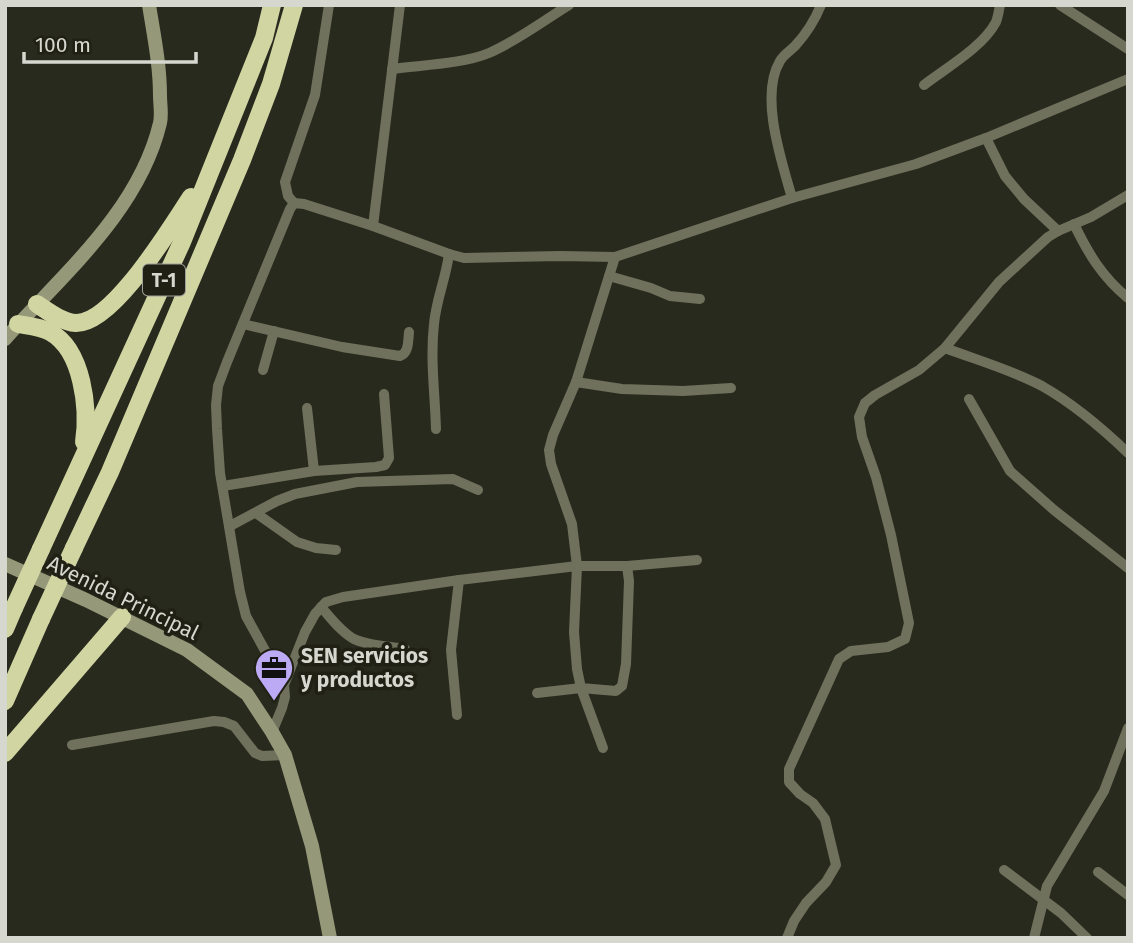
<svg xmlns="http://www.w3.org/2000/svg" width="1133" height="943" viewBox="0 0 1133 943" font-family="'Fira Sans',sans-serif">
  <rect width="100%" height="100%" fill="#292a1e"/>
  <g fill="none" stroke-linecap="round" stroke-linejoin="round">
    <!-- street -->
    <g stroke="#6f715c" stroke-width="10">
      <path d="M 1060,5 L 1128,49"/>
      <path d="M 392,69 C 421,65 463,64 489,53 C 517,41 543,21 569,5"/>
      <path d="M 924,85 C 946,68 983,47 996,22 C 998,17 999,10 1000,5"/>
      <path d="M 986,138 L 1005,176 L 1024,199 L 1058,231"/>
      <path d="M 792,198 C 782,162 759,96 780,61 C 783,55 790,51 795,46 C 806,34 815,20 821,5"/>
      <path d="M 294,203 L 288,196 L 285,182 L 315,95 L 329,5"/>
      <path d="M 1074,224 C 1088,253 1102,277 1128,298"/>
      <path d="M 373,226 L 400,5"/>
      <path d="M 615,257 L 576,382 L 553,435 L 549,450 L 551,464 L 572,524 L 577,566 L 574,632 L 577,669 L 581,688 L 616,691 L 622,686 L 626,664 L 629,581 L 627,566"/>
      <path d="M 609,276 L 651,288 L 670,296 L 700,299"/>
      <path d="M 243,324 L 342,347 L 400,356 C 409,353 408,341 409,332"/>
      <path d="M 945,348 C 977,360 1012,370 1042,386 C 1072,403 1103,429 1128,453"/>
      <path d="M 263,370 L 274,331"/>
      <path d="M 576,382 L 622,389 L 683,391 L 731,388"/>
      <path d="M 969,399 L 1010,471 L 1054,510 L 1128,568"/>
      <path d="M 307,408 L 314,471"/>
      <path d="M 436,429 C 435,394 430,359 434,324 C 436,300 446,278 449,254"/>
      <path d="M 223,486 L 314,471 L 376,467 L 385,465 L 389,458 L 384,394"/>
      <path d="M 256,513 L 297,542 L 316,548 L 336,550"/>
      <path d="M 230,526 L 277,501 L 295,494 L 357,482 L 453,479 L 478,490"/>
      <path d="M 321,607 C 331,618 341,632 354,639 C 368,646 389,646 405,649"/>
      <path d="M 284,685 L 246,616 L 240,592 L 220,473 L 217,429 L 216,405 L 218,386 L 227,362 L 290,209 L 294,203 L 304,204 L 373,226 L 449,254 L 464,258 L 561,256 L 615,257 L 792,198 L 916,164 L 986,138 L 1128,79"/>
      <path d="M 537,693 L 581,688 L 603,748"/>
      <path d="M 457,715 L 451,650 L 459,580"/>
      <path d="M 272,732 L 282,708 L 285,697 L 284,685 L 305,632 L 315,614 L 326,602 L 343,597 L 459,580 L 577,566 L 627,566 L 697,560"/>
      <path d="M 72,745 L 214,721 L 224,722 L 234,726 L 255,753 L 262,756 L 285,755"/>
      <path d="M 1004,870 L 1061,913 L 1087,938"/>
      <path d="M 1098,872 L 1128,895"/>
      <path d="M 787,938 L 794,921 L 806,903 L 826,882 L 836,865 L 825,819 L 813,803 L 800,794 L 789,782 L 789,769 L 839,659 L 851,651 L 888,647 L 905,639 L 909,623 L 891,535 L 876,477 L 862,437 L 859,417 L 865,403 L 875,395 L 919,370 L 945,348 L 999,282 L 1048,237 L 1058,231 L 1091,217 L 1128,195"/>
      <path d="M 1034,938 L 1047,886 L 1104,791 L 1128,728"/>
    </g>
    <!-- secondary -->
    <g stroke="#969979" stroke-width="14">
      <path d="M 5,339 C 63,274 139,211 160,123 C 162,114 160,104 160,96 C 160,65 154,36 149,5"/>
      <path d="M 5,564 L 86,600 L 187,650 L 247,694 L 272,732 L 285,755 L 312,846 L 330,938"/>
    </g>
    <!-- highway -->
    <g stroke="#d0d5a2" stroke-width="18">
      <path d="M 37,304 C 49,312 62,322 76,323 C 113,324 171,227 191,197"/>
      <path d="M 18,324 C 29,326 41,327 50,332 C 83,350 89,409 84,442"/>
      <path d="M 74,548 L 110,472 L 242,160 L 271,84 L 294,5"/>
      <path d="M 41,549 L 182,242 L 264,38 L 272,5"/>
      <path d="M 5,629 L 14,608"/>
      <path d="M 5,701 L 41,619"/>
      <path d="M 5,753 L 122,617"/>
    </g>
    <!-- highway-bridge -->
    <g stroke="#d0d5a2" stroke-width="18">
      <path d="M 14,608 L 41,549"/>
      <path d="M 41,619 L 74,548"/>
    </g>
  </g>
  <!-- icons -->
  <defs>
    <g id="office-pin" transform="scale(2.0125)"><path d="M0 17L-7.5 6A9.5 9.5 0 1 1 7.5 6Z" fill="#bcaaf5" stroke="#202114"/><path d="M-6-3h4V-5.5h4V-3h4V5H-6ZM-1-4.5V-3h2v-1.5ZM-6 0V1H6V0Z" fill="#111"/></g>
  </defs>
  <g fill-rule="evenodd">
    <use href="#office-pin" x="274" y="668"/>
  </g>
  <g text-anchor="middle" stroke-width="7" stroke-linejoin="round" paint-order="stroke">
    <!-- shield labels -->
    <rect fill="#202114" stroke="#9fa097" stroke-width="2" x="143" y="264.5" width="42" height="31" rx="5"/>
    <g font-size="19" font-weight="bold" fill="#d6d7cf">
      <text x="164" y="287">T-1</text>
    </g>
    <!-- street labels -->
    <g font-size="21" fill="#d6d7cf" stroke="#202114">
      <text transform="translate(123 598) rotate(26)" y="7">Avenida Principal</text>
    </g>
    <!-- poi labels -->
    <g font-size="21" font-weight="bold" fill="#d6d7cf" stroke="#202114" text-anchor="start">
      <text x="301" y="663">SEN servicios<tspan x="301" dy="24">y productos</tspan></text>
    </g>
  </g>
  <!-- border -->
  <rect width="1133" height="943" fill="none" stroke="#d6d7cf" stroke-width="14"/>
  <!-- scale -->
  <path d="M24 52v10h172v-10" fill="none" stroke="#d6d7cf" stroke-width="3.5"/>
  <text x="35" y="52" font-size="21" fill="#d6d7cf" stroke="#202114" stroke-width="5" paint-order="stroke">100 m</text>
</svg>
